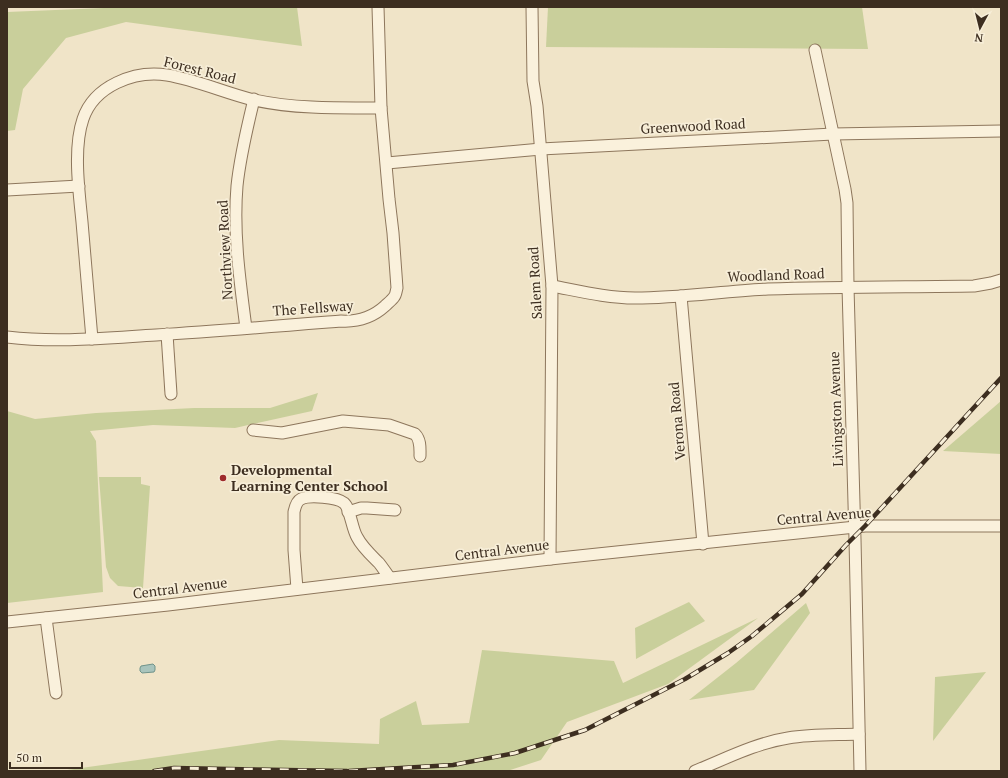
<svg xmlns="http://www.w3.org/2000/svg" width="1008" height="778" viewBox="0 0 1008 778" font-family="'PT Serif',serif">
  <rect width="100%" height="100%" fill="#f0e4c8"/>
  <!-- green -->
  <g fill="#c9cf9b">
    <path d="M 128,7 L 297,7 L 302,46 L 126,22 L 66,38 L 23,89 L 15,130 L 7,131 L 7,12 Z"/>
    <path d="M 548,7 L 862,7 L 868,49 L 546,47 Z"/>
    <path d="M 318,393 L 312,411 L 235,428 L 153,425 L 90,431 L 96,441 L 103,592 L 7,603 L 7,411 L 35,419 L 96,413 L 194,408 L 270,408 Z"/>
    <path d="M 1001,401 L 1001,454 L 943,451 Z"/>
    <path d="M 99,477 L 141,477 L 141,484 L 150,486 L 143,588 L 118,586 L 110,578 L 106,567 Z"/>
    <path d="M 689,602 L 705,621 L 636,659 L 635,628 Z"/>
    <path d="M 806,603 L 810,613 L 754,690 L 689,700 L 736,663 Z"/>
    <path d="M 758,618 L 668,684 L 567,722 L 541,760 L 507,771 L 60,771 L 279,740 L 379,744 L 380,719 L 416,701 L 422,725 L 469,723 L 482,650 L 614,661 L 623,683 Z"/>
    <path d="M 986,672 L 933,741 L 935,677 Z"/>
  </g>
  <!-- water -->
  <path fill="#a9c4bc" stroke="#6f938a" d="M 153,664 L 155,666 L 155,670 L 154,672 L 142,673 L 140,671 L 140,668 L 141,666 Z"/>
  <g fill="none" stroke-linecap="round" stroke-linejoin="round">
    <!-- minor casing -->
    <g stroke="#8d765c" stroke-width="13">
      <g id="minor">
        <path d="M 532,7 L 533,81 L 537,106 L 552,286 L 550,559"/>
        <path d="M 815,50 L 845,189 L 847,203 L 848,287 L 855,539 L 860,771"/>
        <path d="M 387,163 L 541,149 L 833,134 L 1001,131"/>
        <path d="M 7,190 L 79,186"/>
        <path d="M 552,286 C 579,291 607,298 635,298 C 680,298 724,291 768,289 C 837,287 905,287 974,286 L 991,283 L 1001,280"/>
        <path d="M 681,296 L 703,544"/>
        <path d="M 246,328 C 240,282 233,233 237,186 C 240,156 247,128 254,99"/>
        <path d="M 167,334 L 171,394"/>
        <path d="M 7,337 C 57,343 106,338 156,335 C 218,331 279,326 341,321 C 358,322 373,317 385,306 C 388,303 392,300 394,297 C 396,295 396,291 397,288 L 393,233 L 389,199 L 381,108 L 378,7"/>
        <path d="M 92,339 C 89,300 85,261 82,222 C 79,191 73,148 83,119 C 94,86 134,70 167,75 C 197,80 225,93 254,100 C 296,109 339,108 381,108"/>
        <path d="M 253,430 L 282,433 L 343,421 L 389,425 L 415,434 C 421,440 420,449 420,456"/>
        <path d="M 348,512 L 361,508 L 367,508 L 395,510"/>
        <path d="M 297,589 L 294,550 L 294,512 C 295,507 297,501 301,499 C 309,495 337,497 344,503 C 350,508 352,529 357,537 C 362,547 371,555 379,563 C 383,568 386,573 390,578"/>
        <path d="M 46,618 L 56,693"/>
        <path d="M 7,622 L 168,605 L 550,559 L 865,526 L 1001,526"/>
        <path d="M 695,771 C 725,759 756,743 788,738 C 811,734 835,735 859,734"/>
      </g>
    </g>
    <!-- minor -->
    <use href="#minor" stroke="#faf1dc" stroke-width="11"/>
    <!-- rail casing -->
    <g stroke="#3d2e20" stroke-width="4.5">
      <g id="rail">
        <path d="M 154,771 L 174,768 L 347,771"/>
        <path d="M 349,771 L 453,765 L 515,753 L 585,730 L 685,679 L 728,653 L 752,636 L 802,594 L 846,545 L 865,526 L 1001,378"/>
      </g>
    </g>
    <!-- rail -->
    <use href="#rail" stroke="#f7eed8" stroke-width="3" stroke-dasharray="9" stroke-linecap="butt"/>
  </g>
  <!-- markers -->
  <circle fill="#9e2a2b" stroke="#f7eed8" stroke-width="1.5" cx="223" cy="478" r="4"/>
  <g text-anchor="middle" stroke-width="3.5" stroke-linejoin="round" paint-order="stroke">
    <!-- street labels -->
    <g font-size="14" fill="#3d2e20" stroke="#f7eed8">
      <text transform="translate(200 70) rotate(14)" y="5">Forest Road</text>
      <text transform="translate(693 126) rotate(-3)" y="5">Greenwood Road</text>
      <text transform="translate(225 250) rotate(-93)" y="5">Northview Road</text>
      <text transform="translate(776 275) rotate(-2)" y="5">Woodland Road</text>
      <text transform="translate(535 283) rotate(-93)" y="5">Salem Road</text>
      <text transform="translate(313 308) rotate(-4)" y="5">The Fellsway</text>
      <text transform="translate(836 409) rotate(-92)" y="5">Livingston Avenue</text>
      <text transform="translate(677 421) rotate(-95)" y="5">Verona Road</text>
      <text transform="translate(824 516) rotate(-5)" y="5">Central Avenue</text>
      <text transform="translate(502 550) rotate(-7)" y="5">Central Avenue</text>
      <text transform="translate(180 588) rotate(-7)" y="5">Central Avenue</text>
    </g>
    <!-- poi labels -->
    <g font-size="14" font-weight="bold" fill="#3d2e20" stroke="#f7eed8" text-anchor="start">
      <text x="231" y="475">Developmental<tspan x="231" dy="16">Learning Center School</tspan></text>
    </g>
  </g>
  <!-- border -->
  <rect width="1008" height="778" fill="none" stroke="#3d2e20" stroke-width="16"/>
  <!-- north arrow -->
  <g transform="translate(980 28) rotate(187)" stroke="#f7eed8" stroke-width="3" paint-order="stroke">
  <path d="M0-3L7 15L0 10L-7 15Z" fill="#3d2e20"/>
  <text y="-6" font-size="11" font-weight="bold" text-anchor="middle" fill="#3d2e20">N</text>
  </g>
  <!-- scale -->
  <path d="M10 762v6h72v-6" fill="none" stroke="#3d2e20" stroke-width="2"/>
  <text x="16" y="762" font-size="12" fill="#3d2e20" stroke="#f7eed8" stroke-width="3" paint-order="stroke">50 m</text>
</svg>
